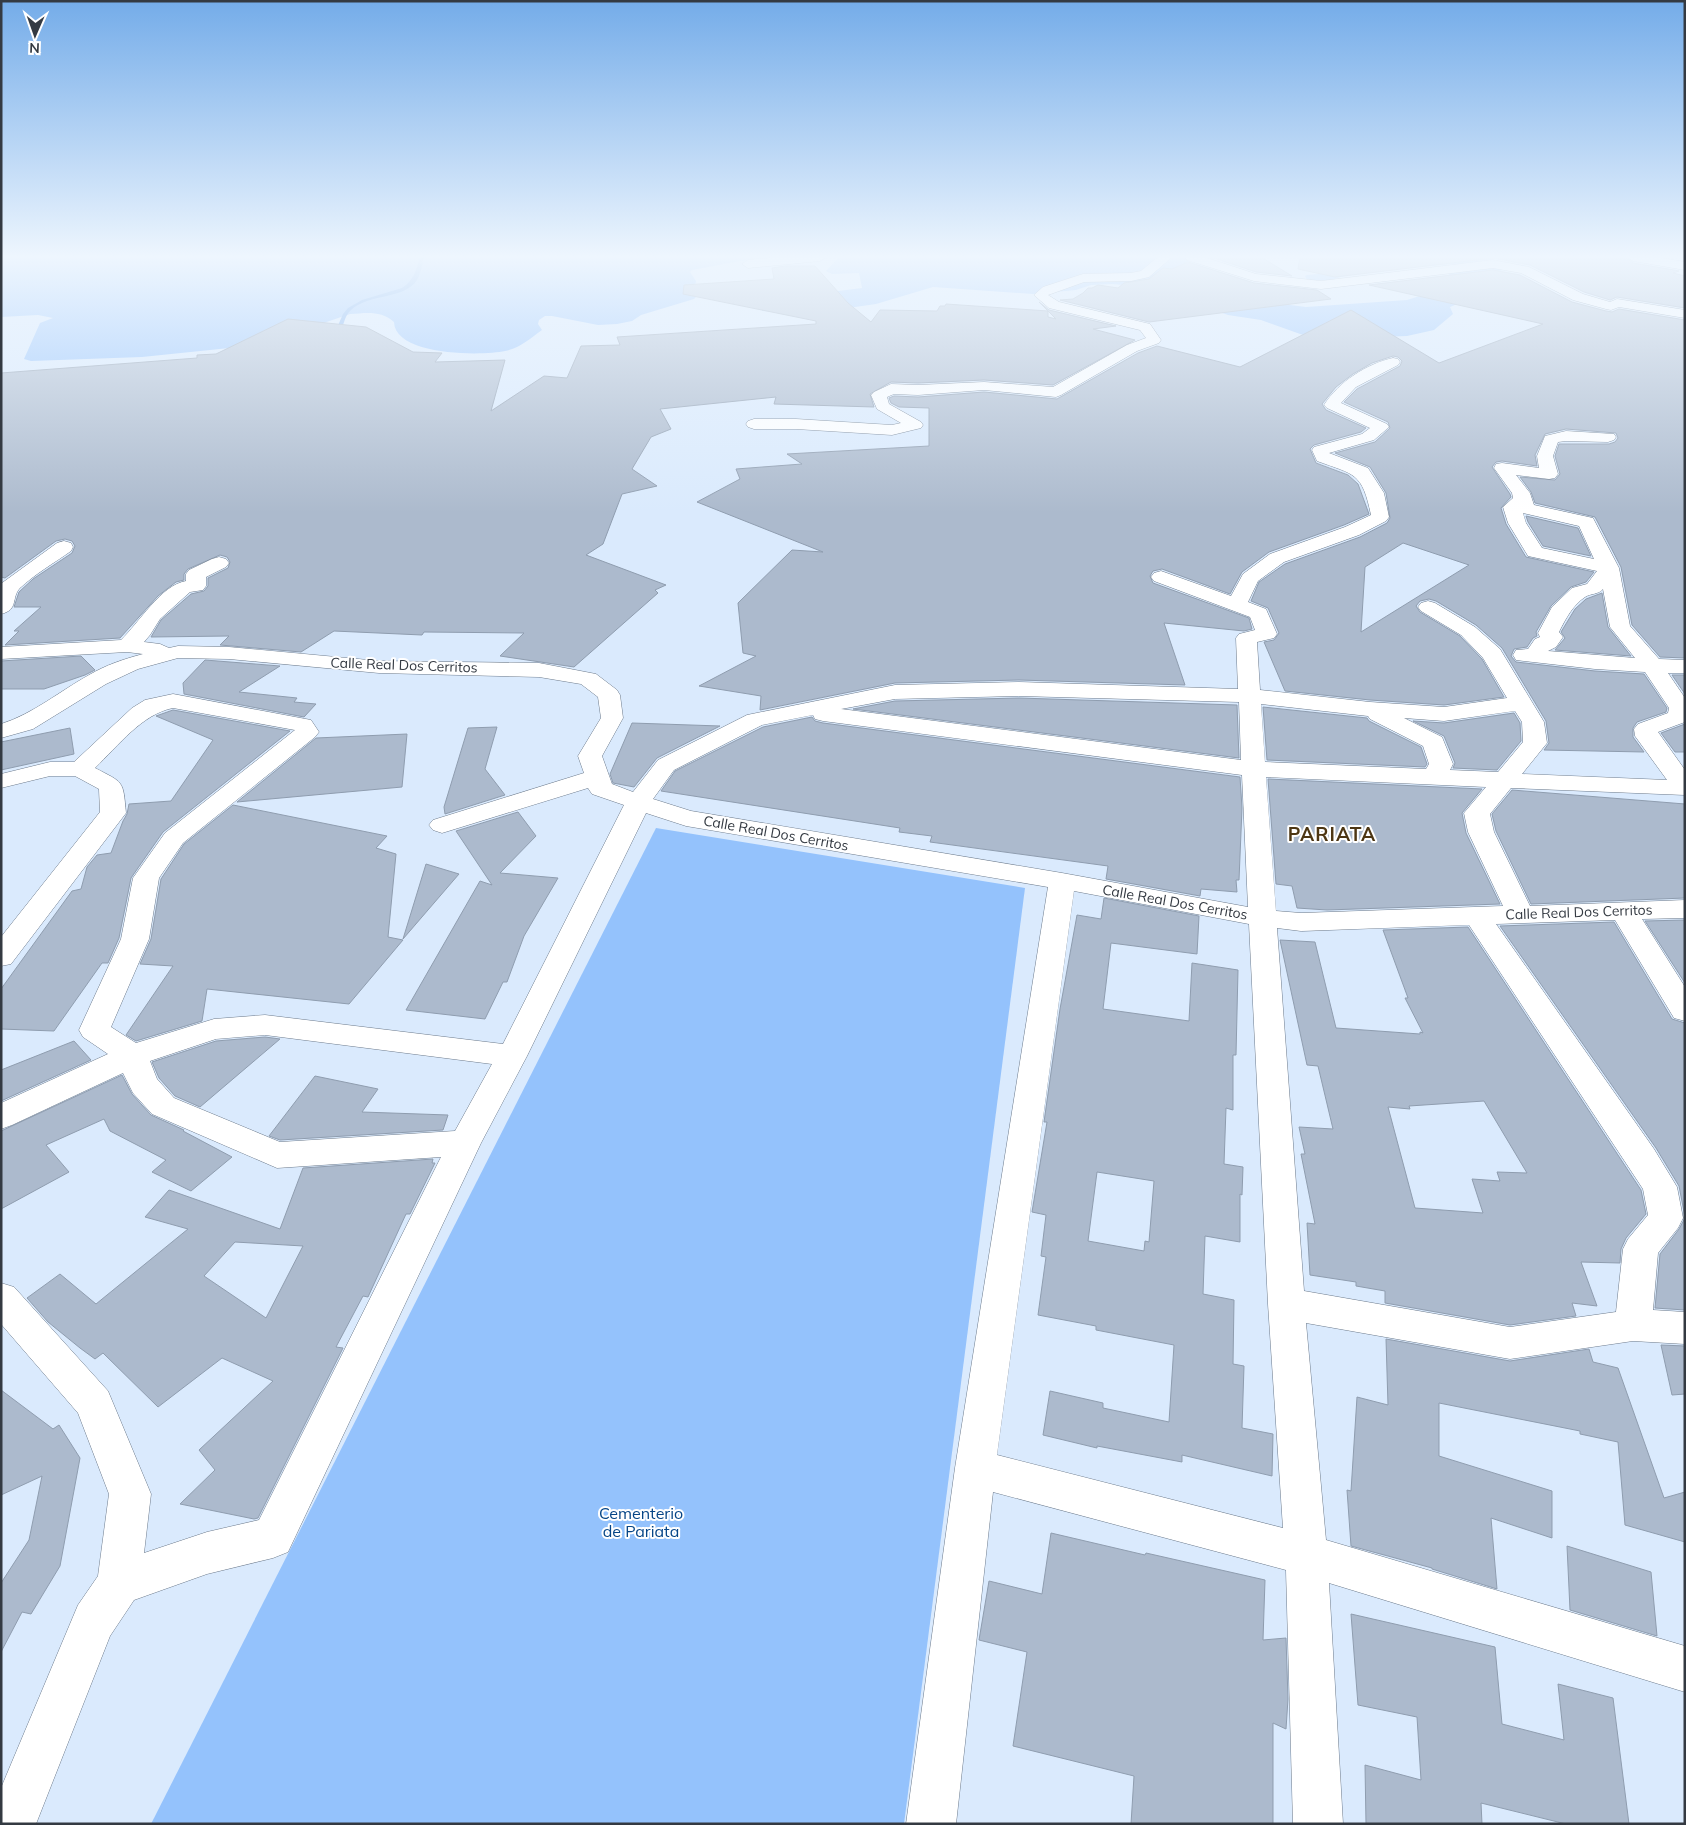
<svg xmlns="http://www.w3.org/2000/svg" width="1686" height="1825" viewBox="0 0 1686 1825" font-family="Mulish,sans-serif">
  <rect width="100%" height="100%" fill="#daeafd"/>
  <!-- green -->
  <g fill="#94c2fc">
    <path d="M 1,257 L 780,257 L 740,261 L 692,270 L 690,272 L 696,281 L 695,286 L 698,295 L 694,299 L 641,315 L 632,321 L 617,324 L 598,325 L 552,316 L 545,316 L 539,320 L 538,324 L 542,330 C 531,338 520,348 505,351 C 482,356 395,356 394,322 C 381,310 366,313 350,314 L 259,345 L 142,357 L 31,361 L 24,359 L 40,323 L 53,318 L 38,315 L 1,317 Z"/>
    <path d="M 839,257 L 1184,257 L 1197,267 L 1282,304 L 1306,307 L 1407,300 L 1426,294 L 1447,277 L 1456,266 L 1452,264 L 1395,269 L 1348,275 L 1330,280 L 1307,280 L 1305,276 L 1307,275 L 1487,257 L 1495,262 L 1502,271 L 1462,302 L 1450,307 L 1453,314 L 1434,330 L 1407,336 L 1351,338 L 1303,335 L 1261,320 L 1228,315 L 1148,287 L 1112,284 L 1091,285 L 1076,290 L 1033,294 L 933,287 L 876,304 L 855,307 L 785,312 L 762,311 L 762,306 L 786,294 L 838,291 L 862,288 L 859,273 L 832,274 L 826,271 Z"/>
    <path d="M 656,828 L 1025,888 L 904,1824 L 151,1824 Z"/>
  </g>
  <g fill="none" stroke-linecap="round" stroke-linejoin="round">
    <!-- stream -->
    <path fill="#67a1eb" fill-rule="evenodd" d="M 420,257 L 424,257 C 422,265 421,273 417,280 C 404,300 369,293 351,310 C 343,317 344,329 337,337 L 333,337 L 343,314 L 348,308 L 362,300 L 402,288 C 414,280 416,271 420,257 Z"/>
  </g>
  <!-- building -->
  <g fill="#acbacd" stroke="#8f9daf" fill-rule="evenodd">
    <path d="M 1211,257 L 1261,257 L 1292,276 L 1256,272 Z"/>
    <path d="M 1300,257 L 1625,257 L 1633,263 L 1674,270 L 1679,271 L 1673,273 L 1685,276 L 1685,308 L 1617,297 L 1610,300 L 1584,292 L 1530,265 L 1493,258 L 1335,277 L 1298,269 Z"/>
    <path d="M 1188,262 L 1254,283 L 1317,290 L 1331,299 L 1149,322 L 1060,300 L 1073,299 L 1083,293 L 1088,288 L 1092,288 L 1098,285 L 1118,288 L 1124,283 L 1149,279 L 1163,268 L 1172,269 Z"/>
    <path d="M 785,266 L 815,266 L 848,303 L 871,322 L 880,310 L 937,311 L 940,306 L 945,306 L 946,304 L 1048,311 L 1048,317 L 1056,319 L 1039,302 L 1049,310 L 1116,326 L 1093,329 L 1135,340 L 1053,385 L 984,380 L 918,383 L 891,382 L 870,394 L 874,407 L 774,404 L 776,397 L 660,409 L 671,429 L 651,437 L 632,469 L 657,486 L 622,494 L 603,544 L 586,555 L 666,585 L 655,590 L 658,593 L 574,667 L 500,656 L 524,633 L 424,632 L 422,635 L 334,631 L 301,652 L 220,645 L 229,636 L 151,637 L 161,620 L 191,594 L 204,591 L 208,586 L 208,578 L 228,568 L 230,562 L 227,557 L 220,555 L 188,569 L 184,574 L 184,580 L 176,582 L 158,596 L 120,638 L 5,645 L 19,631 L 14,631 L 41,607 L 14,607 L 19,592 L 33,579 L 72,553 L 75,546 L 72,541 L 65,539 L 56,541 L 5,578 L 1,577 L 1,373 L 197,358 L 197,355 L 216,354 L 288,319 L 366,327 L 413,352 L 442,353 L 435,362 L 505,360 L 491,411 L 544,376 L 567,378 L 581,346 L 620,345 L 617,337 L 816,324 L 816,321 L 683,294 L 684,285 L 774,279 L 772,268 Z"/>
    <path d="M 1493,270 L 1520,275 L 1572,302 L 1606,311 L 1612,312 L 1619,309 L 1685,320 L 1685,658 L 1660,657 L 1632,625 L 1621,567 L 1595,517 L 1535,503 L 1531,492 L 1520,477 L 1555,480 L 1560,474 L 1555,456 L 1559,444 L 1609,444 L 1615,442 L 1618,438 L 1616,433 L 1566,429 L 1545,434 L 1535,455 L 1537,466 L 1502,461 L 1496,462 L 1492,467 L 1510,494 L 1511,497 L 1501,508 L 1506,524 L 1526,557 L 1594,572 L 1586,582 L 1571,587 L 1551,606 L 1536,632 L 1537,636 L 1533,638 L 1527,647 L 1514,649 L 1511,656 L 1516,662 L 1595,671 L 1644,674 L 1667,708 L 1666,712 L 1637,722 L 1633,728 L 1633,737 L 1644,752 L 1544,750 L 1549,743 L 1546,721 L 1502,648 L 1476,625 L 1436,601 L 1429,599 L 1420,601 L 1416,606 L 1420,612 L 1460,636 L 1482,659 L 1504,697 L 1444,705 L 1370,700 L 1285,691 L 1264,642 L 1274,640 L 1279,633 L 1268,608 L 1251,601 L 1259,582 L 1285,564 L 1360,537 L 1387,523 L 1390,518 L 1386,493 L 1370,467 L 1335,453 L 1375,442 L 1390,428 L 1388,422 L 1344,402 L 1357,389 L 1400,366 L 1402,361 L 1398,357 L 1393,356 L 1372,363 L 1353,374 L 1336,387 L 1322,404 L 1326,410 L 1366,428 L 1361,432 L 1314,445 L 1310,449 L 1316,463 L 1348,475 L 1358,484 L 1369,514 L 1344,525 L 1269,552 L 1242,572 L 1230,594 L 1162,569 L 1153,571 L 1150,576 L 1153,583 L 1249,618 L 1252,629 L 1244,631 L 1164,623 L 1185,685 L 1019,680 L 895,683 L 760,710 L 761,696 L 699,686 L 756,656 L 743,653 L 738,603 L 792,550 L 823,552 L 697,502 L 740,479 L 736,469 L 802,464 L 787,454 L 929,446 L 929,408 L 899,407 L 891,403 L 889,398 L 894,396 L 918,397 L 984,392 L 1057,399 L 1138,353 L 1157,346 L 1240,367 L 1351,310 L 1439,363 L 1543,324 L 1369,285 ZM 1403,543 L 1469,565 L 1361,632 L 1365,567 Z"/>
    <path d="M 1526,516 L 1578,528 L 1591,556 L 1543,546 L 1528,522 Z"/>
    <path d="M 1602,593 L 1608,627 L 1631,656 L 1555,650 L 1565,638 L 1561,632 L 1575,609 L 1586,599 Z"/>
    <path d="M 81,656 L 95,670 L 85,675 L 44,689 L 1,689 L 1,661 Z"/>
    <path d="M 205,660 L 280,666 L 239,692 L 297,698 L 294,702 L 316,704 L 304,717 L 184,694 L 183,683 Z"/>
    <path d="M 1672,675 L 1685,675 L 1685,694 Z"/>
    <path d="M 1019,698 L 1237,705 L 1239,758 L 853,709 L 895,701 Z"/>
    <path d="M 1263,707 L 1367,718 L 1369,721 L 1421,747 L 1427,764 L 1425,767 L 1267,760 Z"/>
    <path d="M 173,710 L 290,731 L 163,832 L 131,878 L 119,938 L 108,963 L 102,963 L 54,1031 L 1,1029 L 1,989 L 72,891 L 81,889 L 87,867 L 97,855 L 111,853 L 123,821 L 127,814 L 129,804 L 171,801 L 213,740 L 156,716 Z"/>
    <path d="M 1514,713 L 1520,723 L 1521,741 L 1497,770 L 1453,768 L 1455,763 L 1444,736 L 1413,721 L 1444,723 Z"/>
    <path d="M 812,717 L 815,721 L 823,723 L 1240,777 L 1242,808 L 1239,880 L 1236,880 L 1237,892 L 1201,889 L 1200,896 L 1106,879 L 1108,866 L 930,842 L 932,836 L 899,832 L 900,828 L 661,791 L 675,771 L 763,727 Z"/>
    <path d="M 632,723 L 720,726 L 657,758 L 634,787 L 613,783 L 610,774 Z"/>
    <path d="M 1685,724 L 1685,752 L 1675,752 L 1661,733 Z"/>
    <path d="M 497,727 L 485,769 L 505,795 L 445,814 L 444,807 L 468,728 Z"/>
    <path d="M 70,728 L 74,754 L 1,770 L 1,742 Z"/>
    <path d="M 407,734 L 402,787 L 237,802 L 316,738 Z"/>
    <path d="M 1268,779 L 1482,789 L 1462,813 L 1466,833 L 1500,904 L 1327,910 L 1297,908 L 1292,886 L 1276,884 Z"/>
    <path d="M 1512,790 L 1685,804 L 1685,898 L 1531,904 L 1496,831 L 1492,814 Z"/>
    <path d="M 233,805 L 387,836 L 376,848 L 396,854 L 388,937 L 403,940 L 349,1004 L 207,989 L 202,1021 L 136,1041 L 126,1035 L 173,966 L 140,964 L 151,939 L 161,879 L 184,844 Z"/>
    <path d="M 518,812 L 536,836 L 500,873 L 558,878 L 524,936 L 507,982 L 503,982 L 485,1019 L 406,1010 L 480,881 L 492,885 L 456,831 Z"/>
    <path d="M 426,864 L 459,874 L 403,939 Z"/>
    <path d="M 1104,898 L 1199,916 L 1197,954 L 1111,943 L 1103,1009 L 1189,1021 L 1192,963 L 1238,970 L 1236,1055 L 1233,1055 L 1233,1110 L 1226,1108 L 1224,1164 L 1243,1167 L 1242,1195 L 1240,1194 L 1240,1242 L 1205,1236 L 1203,1294 L 1234,1300 L 1233,1364 L 1244,1366 L 1242,1428 L 1273,1434 L 1272,1476 L 1182,1455 L 1182,1462 L 1097,1446 L 1097,1448 L 1043,1435 L 1050,1391 L 1103,1403 L 1103,1408 L 1169,1422 L 1174,1345 L 1096,1330 L 1096,1326 L 1038,1315 L 1046,1257 L 1041,1256 L 1046,1215 L 1032,1212 L 1047,1122 L 1044,1122 L 1060,1009 L 1077,915 L 1101,919 ZM 1097,1172 L 1154,1181 L 1149,1242 L 1145,1241 L 1144,1251 L 1088,1241 Z"/>
    <path d="M 1685,920 L 1685,983 L 1645,921 Z"/>
    <path d="M 1614,922 L 1672,1019 L 1685,1023 L 1685,1217 L 1679,1186 L 1656,1148 L 1500,926 Z"/>
    <path d="M 1468,927 L 1641,1190 L 1646,1214 L 1626,1238 L 1621,1249 L 1620,1263 L 1581,1262 L 1597,1306 L 1572,1303 L 1576,1316 L 1510,1325 L 1385,1303 L 1385,1291 L 1356,1286 L 1356,1282 L 1310,1275 L 1307,1223 L 1315,1224 L 1301,1154 L 1305,1154 L 1299,1127 L 1333,1129 L 1318,1066 L 1307,1065 L 1280,940 L 1315,942 L 1336,1028 L 1420,1034 L 1420,1032 L 1423,1033 L 1405,998 L 1408,998 L 1383,930 ZM 1484,1101 L 1527,1173 L 1497,1172 L 1500,1181 L 1472,1179 L 1483,1213 L 1415,1208 L 1388,1107 L 1410,1109 L 1409,1106 Z"/>
    <path d="M 265,1037 L 280,1039 L 200,1107 L 175,1096 L 159,1078 L 152,1062 L 216,1041 Z"/>
    <path d="M 74,1041 L 91,1060 L 1,1101 L 1,1070 Z"/>
    <path d="M 122,1075 L 132,1094 L 151,1115 L 184,1130 L 183,1131 L 232,1157 L 191,1191 L 152,1172 L 166,1160 L 110,1131 L 104,1119 L 46,1145 L 69,1172 L 1,1209 L 1,1131 Z"/>
    <path d="M 315,1076 L 378,1089 L 362,1112 L 448,1115 L 443,1130 L 280,1140 L 269,1136 Z"/>
    <path d="M 433,1159 L 432,1163 L 435,1163 L 410,1214 L 406,1214 L 368,1297 L 363,1296 L 336,1347 L 343,1348 L 258,1518 L 254,1519 L 180,1504 L 215,1470 L 199,1450 L 273,1381 L 222,1358 L 158,1407 L 103,1353 L 95,1359 L 80,1348 L 48,1322 L 27,1298 L 60,1274 L 96,1304 L 188,1229 L 145,1217 L 169,1190 L 280,1229 L 303,1168 ZM 235,1242 L 303,1246 L 266,1318 L 204,1276 Z"/>
    <path d="M 1685,1218 L 1685,1310 L 1655,1308 L 1660,1254 L 1679,1229 Z"/>
    <path d="M 1386,1339 L 1510,1361 L 1589,1349 L 1593,1362 L 1618,1368 L 1664,1498 L 1685,1492 L 1685,1542 L 1625,1525 L 1618,1442 L 1580,1434 L 1580,1431 L 1439,1403 L 1439,1456 L 1552,1491 L 1552,1538 L 1491,1518 L 1497,1589 L 1432,1569 L 1432,1568 L 1351,1546 L 1347,1490 L 1351,1491 L 1357,1397 L 1388,1405 Z"/>
    <path d="M 1661,1345 L 1685,1346 L 1685,1394 L 1672,1395 Z"/>
    <path d="M 1,1390 L 53,1429 L 59,1425 L 80,1458 L 60,1566 L 31,1614 L 22,1612 L 1,1652 L 1,1583 L 29,1540 L 42,1476 L 1,1495 Z"/>
    <path d="M 1051,1533 L 1145,1555 L 1146,1553 L 1265,1580 L 1263,1640 L 1286,1638 L 1288,1699 L 1286,1729 L 1273,1723 L 1273,1824 L 1131,1824 L 1134,1776 L 1013,1746 L 1027,1652 L 979,1640 L 989,1581 L 1042,1594 Z"/>
    <path d="M 1567,1546 L 1651,1572 L 1657,1636 L 1570,1610 Z"/>
    <path d="M 1351,1614 L 1495,1647 L 1502,1724 L 1564,1740 L 1558,1684 L 1613,1698 L 1629,1824 L 1566,1824 L 1481,1803 L 1482,1824 L 1366,1824 L 1365,1765 L 1421,1780 L 1417,1717 L 1358,1705 Z"/>
  </g>
  <g fill="none" stroke-linecap="round" stroke-linejoin="round">
    <!-- minor casing -->
    <g stroke="#6d7b8c" stroke-width="1">
      <g id="minor">
        <path d="M 780,257 L 826,257 L 820,261 L 748,268 L 742,264 L 748,260 Z"/>
        <path d="M 1158,257 L 1172,257 L 1149,277 L 1131,281 L 1084,282 L 1048,295 L 1059,302 L 1150,324 L 1161,340 L 1159,343 L 1137,351 L 1061,395 L 1056,397 L 984,390 L 918,395 L 894,394 L 887,397 L 889,404 L 921,422 L 923,425 L 921,428 L 892,435 L 796,429 L 754,429 L 748,427 L 746,424 L 748,421 L 754,419 L 796,419 L 892,425 L 901,423 L 877,409 L 871,395 L 874,392 L 891,384 L 918,385 L 984,382 L 1053,387 L 1127,345 L 1146,338 L 1140,330 L 1049,308 L 1034,295 L 1043,287 L 1083,274 L 1131,273 L 1141,271 Z"/>
        <path d="M 1185,257 L 1204,257 L 1256,274 L 1321,281 L 1493,260 L 1529,267 L 1583,294 L 1610,302 L 1617,299 L 1685,310 L 1685,318 L 1619,307 L 1611,310 L 1606,309 L 1573,300 L 1521,273 L 1493,268 L 1321,289 L 1254,281 L 1187,260 Z"/>
        <path d="M 1627,257 L 1656,257 L 1685,262 L 1685,270 L 1633,261 Z"/>
        <path d="M 1393,358 L 1398,359 L 1400,362 L 1398,365 L 1356,387 L 1341,403 L 1387,424 L 1389,427 L 1374,440 L 1329,453 L 1368,468 L 1384,493 L 1389,517 L 1386,521 L 1359,535 L 1284,562 L 1258,581 L 1248,602 L 1266,609 L 1277,634 L 1274,638 L 1257,642 L 1260,690 L 1370,702 L 1444,707 L 1507,698 L 1483,658 L 1461,635 L 1421,611 L 1418,607 L 1421,603 L 1428,601 L 1435,603 L 1475,627 L 1500,649 L 1544,722 L 1547,743 L 1522,774 L 1667,780 L 1635,736 L 1634,729 L 1638,724 L 1668,713 L 1669,708 L 1645,672 L 1595,669 L 1524,661 L 1516,660 L 1513,655 L 1516,650 L 1528,649 L 1535,639 L 1540,637 L 1538,633 L 1552,607 L 1572,588 L 1587,584 L 1597,571 L 1528,556 L 1508,523 L 1503,507 L 1513,498 L 1512,493 L 1494,468 L 1496,464 L 1502,463 L 1539,468 L 1537,456 L 1545,436 L 1566,431 L 1614,434 L 1616,437 L 1614,440 L 1608,442 L 1566,441 L 1558,442 L 1553,456 L 1558,474 L 1555,478 L 1549,479 L 1516,475 L 1530,493 L 1534,505 L 1593,518 L 1619,568 L 1630,626 L 1659,659 L 1685,660 L 1685,673 L 1668,673 L 1685,698 L 1685,722 L 1658,732 L 1685,770 L 1685,795 L 1511,788 L 1490,814 L 1494,832 L 1530,906 L 1685,900 L 1685,918 L 1642,919 L 1685,987 L 1685,1021 L 1674,1018 L 1615,920 L 1496,924 L 1654,1149 L 1677,1187 L 1683,1218 L 1678,1228 L 1658,1253 L 1653,1310 L 1685,1312 L 1685,1344 L 1633,1341 L 1510,1359 L 1306,1323 L 1326,1540 L 1685,1646 L 1685,1692 L 1329,1583 L 1343,1824 L 1293,1824 L 1286,1570 L 993,1492 L 956,1824 L 906,1824 L 955,1468 L 1048,887 L 686,826 L 646,813 L 527,1056 L 481,1143 L 288,1552 L 273,1558 L 207,1574 L 134,1600 L 110,1636 L 36,1824 L 1,1824 L 1,1788 L 78,1605 L 98,1576 L 109,1494 L 78,1413 L 1,1324 L 1,1283 L 14,1287 L 108,1391 L 151,1494 L 144,1553 L 207,1532 L 259,1520 L 441,1157 L 277,1168 L 152,1114 L 133,1093 L 123,1073 L 12,1125 L 1,1129 L 1,1103 L 108,1054 L 83,1037 L 79,1030 L 121,939 L 133,878 L 165,833 L 295,730 L 173,708 C 142,714 118,746 95,768 C 124,783 123,780 126,813 L 11,964 L 1,966 L 1,937 L 100,812 L 99,789 L 75,776 L 50,776 L 1,788 L 1,774 L 50,762 L 74,762 L 132,708 L 145,700 L 173,694 L 311,720 L 319,732 L 315,737 L 183,843 L 159,878 L 149,939 L 111,1027 L 136,1043 L 214,1019 L 265,1015 L 503,1044 L 624,805 L 592,794 L 588,788 L 442,833 L 433,830 L 429,825 L 433,820 L 584,773 L 578,756 L 601,718 L 598,697 L 581,684 L 539,677 L 379,673 L 229,659 L 178,658 L 138,669 L 106,684 L 33,729 L 1,738 L 1,724 C 33,714 60,691 89,675 C 106,665 124,659 143,654 L 127,652 L 1,659 L 1,647 L 121,640 C 139,623 161,585 186,581 L 186,574 L 189,570 L 212,559 L 219,557 L 226,559 L 229,563 L 226,567 L 206,577 L 206,586 L 203,590 L 190,592 L 160,619 L 150,635 L 144,642 L 160,644 L 169,648 L 178,646 L 229,647 L 379,661 L 539,663 L 596,674 L 617,690 L 620,695 L 623,718 L 602,756 L 612,784 L 633,792 L 658,760 L 747,715 L 895,685 L 1019,682 L 1238,689 L 1236,638 L 1239,634 L 1255,630 L 1250,617 L 1154,581 L 1151,577 L 1154,573 L 1161,571 L 1231,596 L 1243,574 L 1270,554 L 1345,527 L 1371,515 C 1362,472 1355,475 1317,461 L 1312,450 L 1314,447 L 1362,434 L 1370,428 L 1327,408 L 1324,405 C 1339,382 1366,364 1393,358 ZM 1523,513 L 1579,526 L 1594,559 L 1542,548 L 1526,523 ZM 1603,589 L 1610,627 L 1635,658 L 1548,651 L 1556,647 L 1563,637 L 1559,632 C 1566,618 1573,605 1585,597 C 1591,593 1598,595 1603,589 ZM 1019,696 L 1239,702 L 1241,760 L 841,709 L 895,699 ZM 1261,704 L 1368,716 L 1370,719 L 1423,746 L 1429,764 L 1426,769 L 1265,762 ZM 1515,711 L 1522,722 L 1523,742 L 1498,772 L 1450,770 L 1453,764 L 1442,737 L 1404,718 L 1444,721 ZM 813,715 L 815,719 L 823,721 L 1242,775 L 1248,907 L 1062,873 L 691,811 L 653,799 L 674,770 L 762,725 ZM 1266,777 L 1486,787 L 1464,813 L 1468,832 L 1503,906 L 1301,913 L 1276,911 ZM 1074,891 L 1249,924 L 1268,1304 L 1283,1528 L 997,1455 ZM 1469,925 L 1643,1189 L 1648,1215 L 1628,1239 L 1623,1249 L 1616,1312 L 1510,1327 L 1304,1291 L 1277,928 L 1301,931 ZM 265,1035 L 492,1064 L 455,1131 L 280,1142 L 174,1098 L 157,1079 L 150,1061 L 216,1039 Z"/>
        <path d="M 64,541 L 71,543 L 73,547 L 71,551 C 54,563 35,574 20,588 C 11,597 19,610 1,614 L 2,583 L 57,543 Z"/>
      </g>
    </g>
    <!-- minor -->
    <use href="#minor" fill="#fff" fill-rule="evenodd"/>
  </g>
  <!-- sky -->
  <linearGradient id="sky" x2="0" y2="1"><stop stop-color="#74ace9"/><stop offset="0.5" stop-color="#eef6fe"/><stop offset="1" stop-color="#eef6fe" stop-opacity="0"/></linearGradient>
  <rect width="1686" height="513" fill="url(#sky)"/>
  <g text-anchor="middle" stroke-width="4" stroke-linejoin="round" paint-order="stroke">
    <!-- street labels -->
    <g font-size="14" fill="#343a42" stroke="#fff">
      <text transform="translate(404 665) rotate(2)" y="5">Calle Real Dos Cerritos</text>
      <text transform="translate(776 833) rotate(10)" y="5">Calle Real Dos Cerritos</text>
      <text transform="translate(1175 902) rotate(10)" y="5">Calle Real Dos Cerritos</text>
      <text transform="translate(1579 912) rotate(-2)" y="5">Calle Real Dos Cerritos</text>
    </g>
    <!-- near-park labels -->
    <g font-size="16" fill="#064586" stroke="#fff">
      <text x="641" y="1519">Cementerio<tspan x="641" dy="18">de Pariata</tspan></text>
    </g>
    <!-- district labels -->
    <g font-size="19" font-weight="bold" letter-spacing="1" fill="#4d3613" stroke="#fff">
      <text x="1332" y="841">PARIATA</text>
    </g>
  </g>
  <!-- border -->
  <rect width="1686" height="1825" fill="none" stroke="#343a42" stroke-width="5"/>
  <!-- north arrow -->
  <g transform="translate(35 35) rotate(182)" stroke="#ffffff" stroke-width="4" paint-order="stroke">
  <path d="M0-4L9 19L0 12L-9 19Z" fill="#343a42"/>
  <text y="-8" font-size="14" font-weight="bold" text-anchor="middle" fill="#343a42">N</text>
  </g>
</svg>
